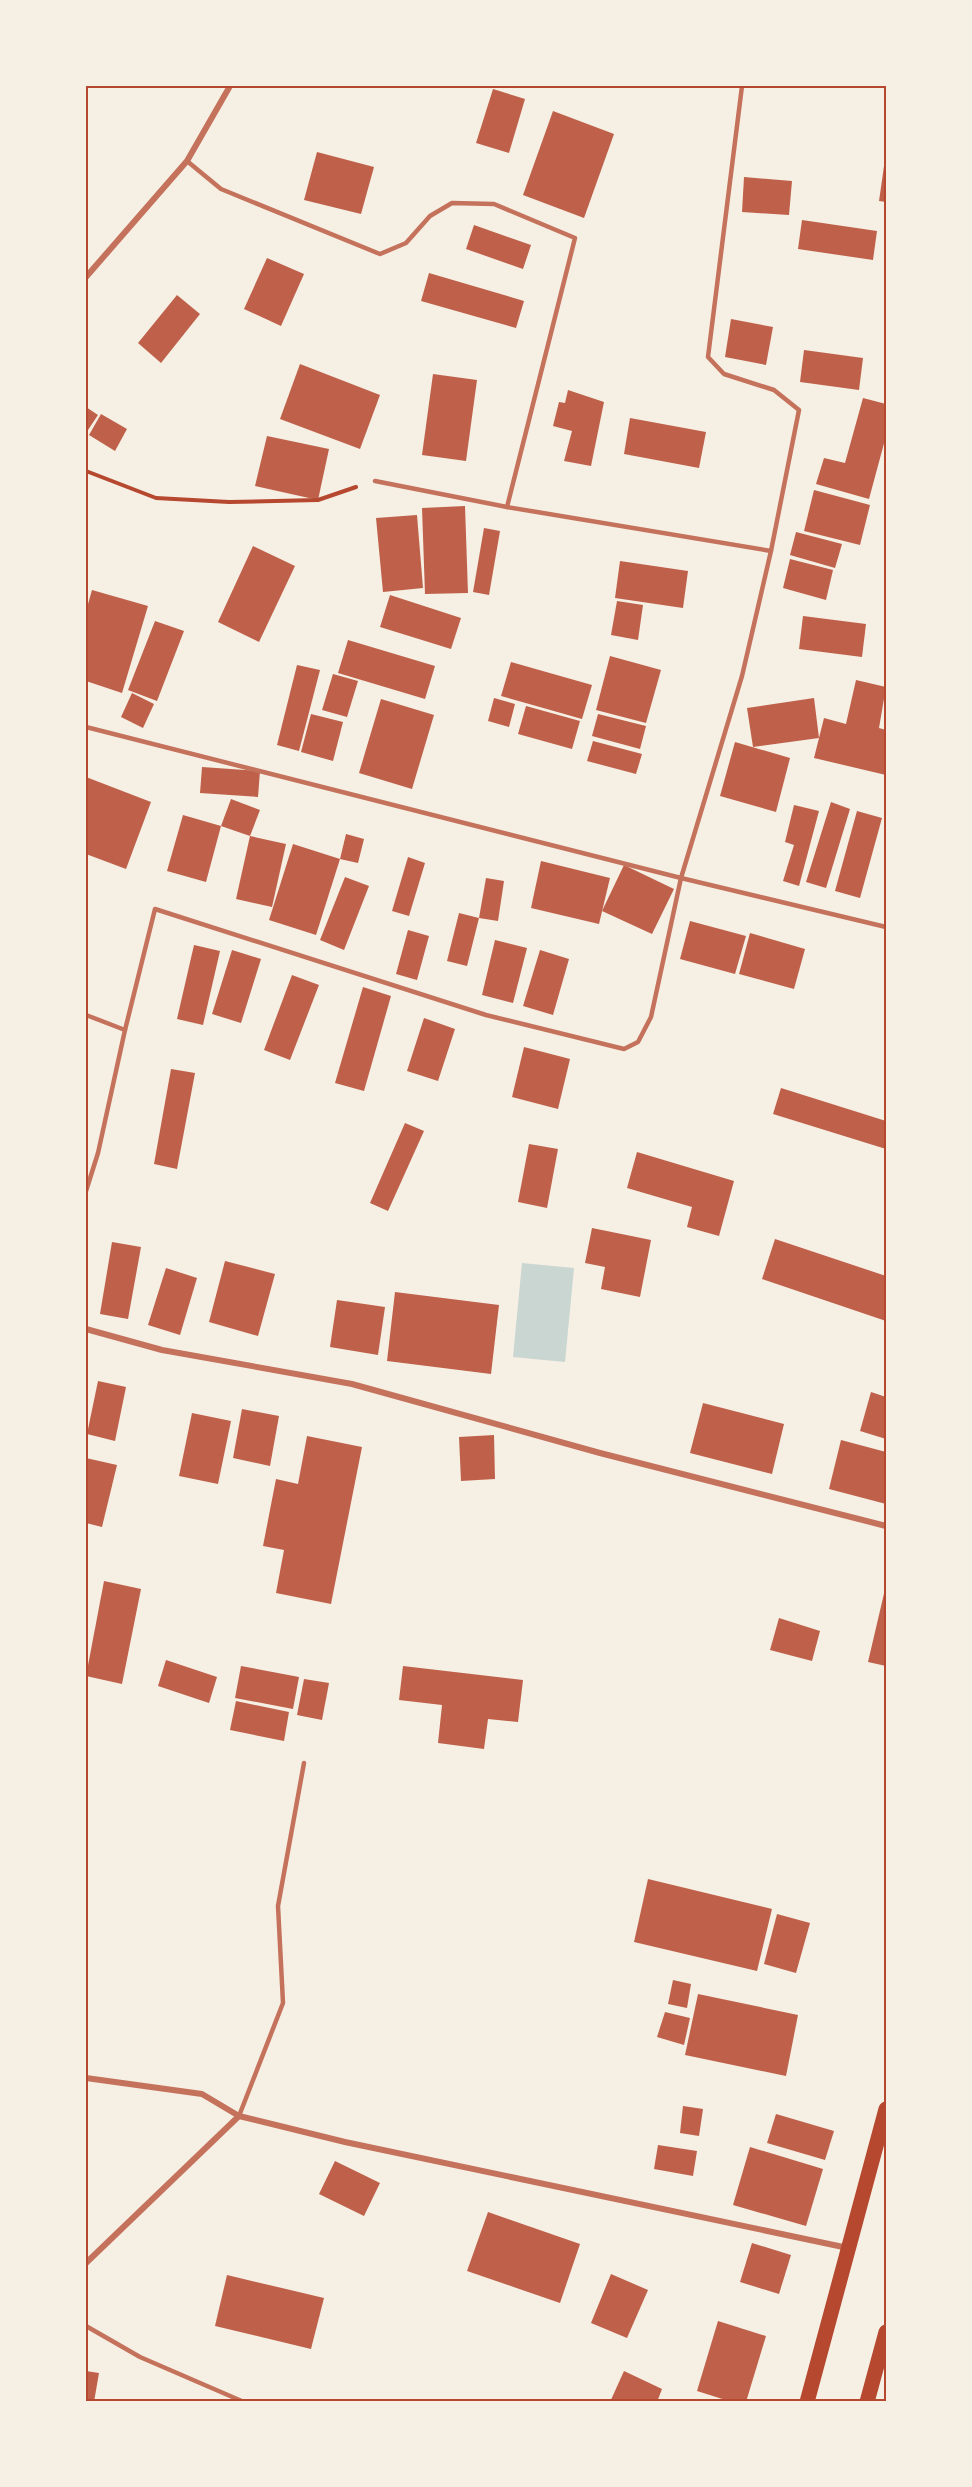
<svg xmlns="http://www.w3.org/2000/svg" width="972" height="2487" viewBox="0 0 972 2487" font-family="'Exo 2',sans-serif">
  <rect width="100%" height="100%" fill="#f6efe4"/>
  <!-- water -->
  <path fill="#c9d6d2" d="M 522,1263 L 574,1268 L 565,1362 L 513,1357 Z"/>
  <!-- building -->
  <g fill="#bf614a">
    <path d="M 493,89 L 525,99 L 509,153 L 476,143 Z"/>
    <path d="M 553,111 L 614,134 L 584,218 L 523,195 Z"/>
    <path d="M 317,152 L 374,167 L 361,214 L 304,200 Z"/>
    <path d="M 884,166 L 886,167 L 886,202 L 879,201 Z"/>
    <path d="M 744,177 L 792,181 L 789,215 L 742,212 Z"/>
    <path d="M 802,220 L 877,231 L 873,260 L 798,249 Z"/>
    <path d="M 474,225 L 531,245 L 523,269 L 466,249 Z"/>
    <path d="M 267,258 L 304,274 L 281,326 L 244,309 Z"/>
    <path d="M 429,273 L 524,301 L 516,328 L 421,301 Z"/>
    <path d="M 177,295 L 200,314 L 161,363 L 138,343 Z"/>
    <path d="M 731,319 L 773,327 L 766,365 L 725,357 Z"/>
    <path d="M 804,350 L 863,358 L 859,390 L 800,382 Z"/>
    <path d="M 300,364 L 380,395 L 360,449 L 280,419 Z"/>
    <path d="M 433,374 L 477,380 L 466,461 L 422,455 Z"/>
    <path d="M 568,390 L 604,402 L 591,466 L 564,461 L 572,431 L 553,426 L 559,402 L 565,403 Z"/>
    <path d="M 863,398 L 886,404 L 886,436 L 869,499 L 816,484 L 824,458 L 845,463 Z"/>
    <path d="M 86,407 L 98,415 L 86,433 Z"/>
    <path d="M 101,414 L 127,429 L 115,451 L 89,435 Z"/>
    <path d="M 630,418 L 706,432 L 699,468 L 624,454 Z"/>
    <path d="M 267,436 L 329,449 L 318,500 L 255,486 Z"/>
    <path d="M 814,490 L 870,505 L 860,545 L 804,531 Z"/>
    <path d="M 465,506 L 468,593 L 425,594 L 422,508 Z"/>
    <path d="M 417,515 L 423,588 L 383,592 L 376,518 Z"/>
    <path d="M 484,528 L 500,531 L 489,595 L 473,592 Z"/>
    <path d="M 796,532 L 842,544 L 835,568 L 790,555 Z"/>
    <path d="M 253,546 L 295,566 L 259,642 L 218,622 Z"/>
    <path d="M 790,559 L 833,570 L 826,600 L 783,588 Z"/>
    <path d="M 620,561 L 688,571 L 683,608 L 615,598 Z"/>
    <path d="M 92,590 L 148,606 L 122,693 L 86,681 L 86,611 Z"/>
    <path d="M 390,595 L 461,618 L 451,649 L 380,627 Z"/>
    <path d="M 617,601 L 643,605 L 638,640 L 611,635 Z"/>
    <path d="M 803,616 L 866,624 L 862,657 L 799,649 Z"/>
    <path d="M 155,621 L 184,631 L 157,701 L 128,690 Z"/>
    <path d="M 348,640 L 435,666 L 425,699 L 338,673 Z"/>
    <path d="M 610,656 L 661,670 L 646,723 L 596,710 Z"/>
    <path d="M 511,662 L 592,685 L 582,719 L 501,696 Z"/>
    <path d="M 297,665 L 320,670 L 299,751 L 277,745 Z"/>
    <path d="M 333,674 L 358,681 L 347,717 L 322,710 Z"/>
    <path d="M 856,680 L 886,687 L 879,728 L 886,730 L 886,775 L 814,758 L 824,718 L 846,724 Z"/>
    <path d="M 132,693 L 154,704 L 143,728 L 121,717 Z"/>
    <path d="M 494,698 L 515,704 L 509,727 L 488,721 Z"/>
    <path d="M 814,698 L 819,738 L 753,747 L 747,708 Z"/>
    <path d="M 381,699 L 434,715 L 412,789 L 359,773 Z"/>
    <path d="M 526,706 L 580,721 L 572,749 L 518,734 Z"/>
    <path d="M 311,714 L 343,722 L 333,761 L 301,752 Z"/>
    <path d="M 598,714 L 646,726 L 640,749 L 592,736 Z"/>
    <path d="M 593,741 L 642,754 L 636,774 L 587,761 Z"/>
    <path d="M 735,742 L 790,758 L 776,812 L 720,796 Z"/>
    <path d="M 202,767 L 260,771 L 258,797 L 200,793 Z"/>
    <path d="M 86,777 L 151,802 L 126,869 L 86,854 Z"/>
    <path d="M 231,799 L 260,810 L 250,836 L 221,826 Z"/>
    <path d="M 831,802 L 850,809 L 826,888 L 806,882 Z"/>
    <path d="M 794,805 L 819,811 L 799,886 L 783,881 L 794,845 L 785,842 Z"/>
    <path d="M 857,811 L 882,818 L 860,898 L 835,891 Z"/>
    <path d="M 183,815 L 221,826 L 206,882 L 167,871 Z"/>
    <path d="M 346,834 L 364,839 L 358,863 L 340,859 Z"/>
    <path d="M 250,836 L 286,844 L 272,907 L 236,899 Z"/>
    <path d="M 293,844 L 340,859 L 316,935 L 269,920 Z"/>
    <path d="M 408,857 L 425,863 L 409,916 L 392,911 Z"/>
    <path d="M 541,861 L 610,878 L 599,924 L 531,908 Z"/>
    <path d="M 624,865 L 674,889 L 652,934 L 602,911 Z"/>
    <path d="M 345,877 L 369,886 L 344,950 L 320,940 Z"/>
    <path d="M 486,878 L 504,881 L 498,921 L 479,918 Z"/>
    <path d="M 459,913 L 479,918 L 467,966 L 447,961 Z"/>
    <path d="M 690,921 L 746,936 L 735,974 L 680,959 Z"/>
    <path d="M 408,930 L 429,936 L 417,980 L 396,974 Z"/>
    <path d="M 750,933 L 805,949 L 794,989 L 739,974 Z"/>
    <path d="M 495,940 L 527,948 L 513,1003 L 482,995 Z"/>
    <path d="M 194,945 L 220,951 L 203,1025 L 177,1019 Z"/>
    <path d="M 232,950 L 261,959 L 241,1023 L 212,1014 Z"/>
    <path d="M 540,950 L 569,959 L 553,1015 L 523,1006 Z"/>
    <path d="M 292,975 L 319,985 L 290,1060 L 264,1050 Z"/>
    <path d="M 363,987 L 391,996 L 364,1091 L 335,1083 Z"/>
    <path d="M 424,1018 L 455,1029 L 438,1081 L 407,1071 Z"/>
    <path d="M 524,1047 L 570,1059 L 558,1109 L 512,1097 Z"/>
    <path d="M 171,1069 L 195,1073 L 177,1169 L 154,1164 Z"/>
    <path d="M 781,1088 L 886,1121 L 886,1149 L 773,1114 Z"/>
    <path d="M 405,1123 L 424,1131 L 388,1211 L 370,1203 Z"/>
    <path d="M 529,1144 L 558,1149 L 547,1208 L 518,1202 Z"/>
    <path d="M 637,1152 L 734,1181 L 719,1236 L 687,1227 L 692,1207 L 627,1188 Z"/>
    <path d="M 592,1228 L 651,1240 L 640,1297 L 601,1289 L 605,1267 L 585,1263 Z"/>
    <path d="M 775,1239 L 886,1276 L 886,1321 L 762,1279 Z"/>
    <path d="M 112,1242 L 141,1247 L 128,1319 L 100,1314 Z"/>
    <path d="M 225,1261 L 275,1274 L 258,1336 L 209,1322 Z"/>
    <path d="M 166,1268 L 197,1278 L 180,1335 L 148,1325 Z"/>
    <path d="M 395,1292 L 499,1305 L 491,1374 L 387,1361 Z"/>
    <path d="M 337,1300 L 385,1307 L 378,1355 L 330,1347 Z"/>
    <path d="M 98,1381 L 126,1387 L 115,1441 L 87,1434 Z"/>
    <path d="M 871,1392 L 886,1397 L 886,1439 L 860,1431 Z"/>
    <path d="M 703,1403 L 784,1424 L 772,1474 L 690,1453 Z"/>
    <path d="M 242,1409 L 279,1416 L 270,1466 L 233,1458 Z"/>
    <path d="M 192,1413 L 231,1421 L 218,1484 L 179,1476 Z"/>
    <path d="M 494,1435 L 495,1479 L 461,1481 L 459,1437 Z"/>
    <path d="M 307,1436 L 362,1447 L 331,1604 L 276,1593 L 284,1550 L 263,1546 L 276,1479 L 298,1484 Z"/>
    <path d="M 841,1440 L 886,1452 L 886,1504 L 829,1489 Z"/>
    <path d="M 86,1458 L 117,1465 L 102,1527 L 86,1523 Z"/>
    <path d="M 104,1581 L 141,1589 L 122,1684 L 86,1676 Z"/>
    <path d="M 886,1585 L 886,1666 L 868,1662 Z"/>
    <path d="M 779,1618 L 820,1631 L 812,1661 L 770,1650 Z"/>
    <path d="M 166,1660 L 217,1677 L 209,1703 L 158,1686 Z"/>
    <path d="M 241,1666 L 299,1677 L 293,1709 L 235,1698 Z"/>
    <path d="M 403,1666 L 523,1680 L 518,1722 L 488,1719 L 484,1749 L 438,1743 L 442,1705 L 399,1700 Z"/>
    <path d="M 304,1679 L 329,1683 L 322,1720 L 297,1715 Z"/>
    <path d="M 236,1701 L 289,1712 L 284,1741 L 230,1730 Z"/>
    <path d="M 648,1879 L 772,1909 L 757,1971 L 634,1942 Z"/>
    <path d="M 777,1914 L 810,1923 L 796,1973 L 764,1964 Z"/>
    <path d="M 673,1980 L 691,1984 L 687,2008 L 668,2004 Z"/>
    <path d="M 698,1994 L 798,2015 L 786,2076 L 685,2055 Z"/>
    <path d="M 665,2012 L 690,2018 L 684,2045 L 657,2037 Z"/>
    <path d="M 683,2106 L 703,2109 L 699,2136 L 680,2133 Z"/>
    <path d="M 776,2114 L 834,2131 L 825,2160 L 767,2143 Z"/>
    <path d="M 658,2145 L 697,2151 L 693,2176 L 654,2169 Z"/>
    <path d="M 750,2147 L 823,2169 L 806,2226 L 733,2205 Z"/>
    <path d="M 335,2161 L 380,2183 L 364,2216 L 319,2194 Z"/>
    <path d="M 488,2212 L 580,2244 L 560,2303 L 467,2271 Z"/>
    <path d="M 752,2243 L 791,2255 L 779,2294 L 740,2282 Z"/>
    <path d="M 611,2274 L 648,2290 L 627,2338 L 591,2323 Z"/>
    <path d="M 227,2275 L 324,2298 L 311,2349 L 215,2326 Z"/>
    <path d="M 718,2321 L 766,2336 L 746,2402 L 732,2402 L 697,2391 Z"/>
    <path d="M 86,2371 L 99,2373 L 94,2402 L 86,2402 Z"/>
    <path d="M 624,2371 L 662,2389 L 657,2402 L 610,2402 Z"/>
  </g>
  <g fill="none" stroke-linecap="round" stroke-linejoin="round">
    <!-- path -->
    <path stroke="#b5482f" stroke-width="4" d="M 86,471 L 156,498 L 229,502 L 318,500 L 356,487"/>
    <!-- service -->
    <g stroke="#c5725c" stroke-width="4.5">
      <path d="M 187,161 L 221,189 L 380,254 L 406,243 L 430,216 L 452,203 L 494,204 L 575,238 L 507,507"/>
      <path d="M 375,481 L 507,507 L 771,551"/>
      <path d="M 86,727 L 681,878 L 886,927"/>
      <path d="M 86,1015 L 125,1030"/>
      <path d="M 86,1191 L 98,1153 L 125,1030 L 155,909 L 486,1015 L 624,1049 L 638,1042 L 651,1017 L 681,878 L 742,676 L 771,551 L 799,410 L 774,390 L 724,374 L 708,357 L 742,86"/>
      <path d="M 239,2116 L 283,2003 L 278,1906 L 304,1763"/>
      <path d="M 86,2326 L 140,2357 L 244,2402"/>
    </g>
    <!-- minor -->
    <g stroke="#c5725c" stroke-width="6">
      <path d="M 86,277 L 187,161 L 230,86"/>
      <path d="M 86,1329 L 162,1350 L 352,1384 L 600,1453 L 886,1526"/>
      <path d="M 86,2078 L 202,2094 L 239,2116"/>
      <path d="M 86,2263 L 239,2116 L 345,2142 L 848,2248"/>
    </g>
    <!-- primary -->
    <g stroke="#b5482f" stroke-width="15">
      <path d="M 807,2402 L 886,2109"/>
      <path d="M 867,2402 L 886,2332"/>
    </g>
  </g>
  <!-- border -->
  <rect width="972" height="2487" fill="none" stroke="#f6efe4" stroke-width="174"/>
  <rect x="87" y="87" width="798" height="2313" fill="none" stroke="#b5482f" stroke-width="2"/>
</svg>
